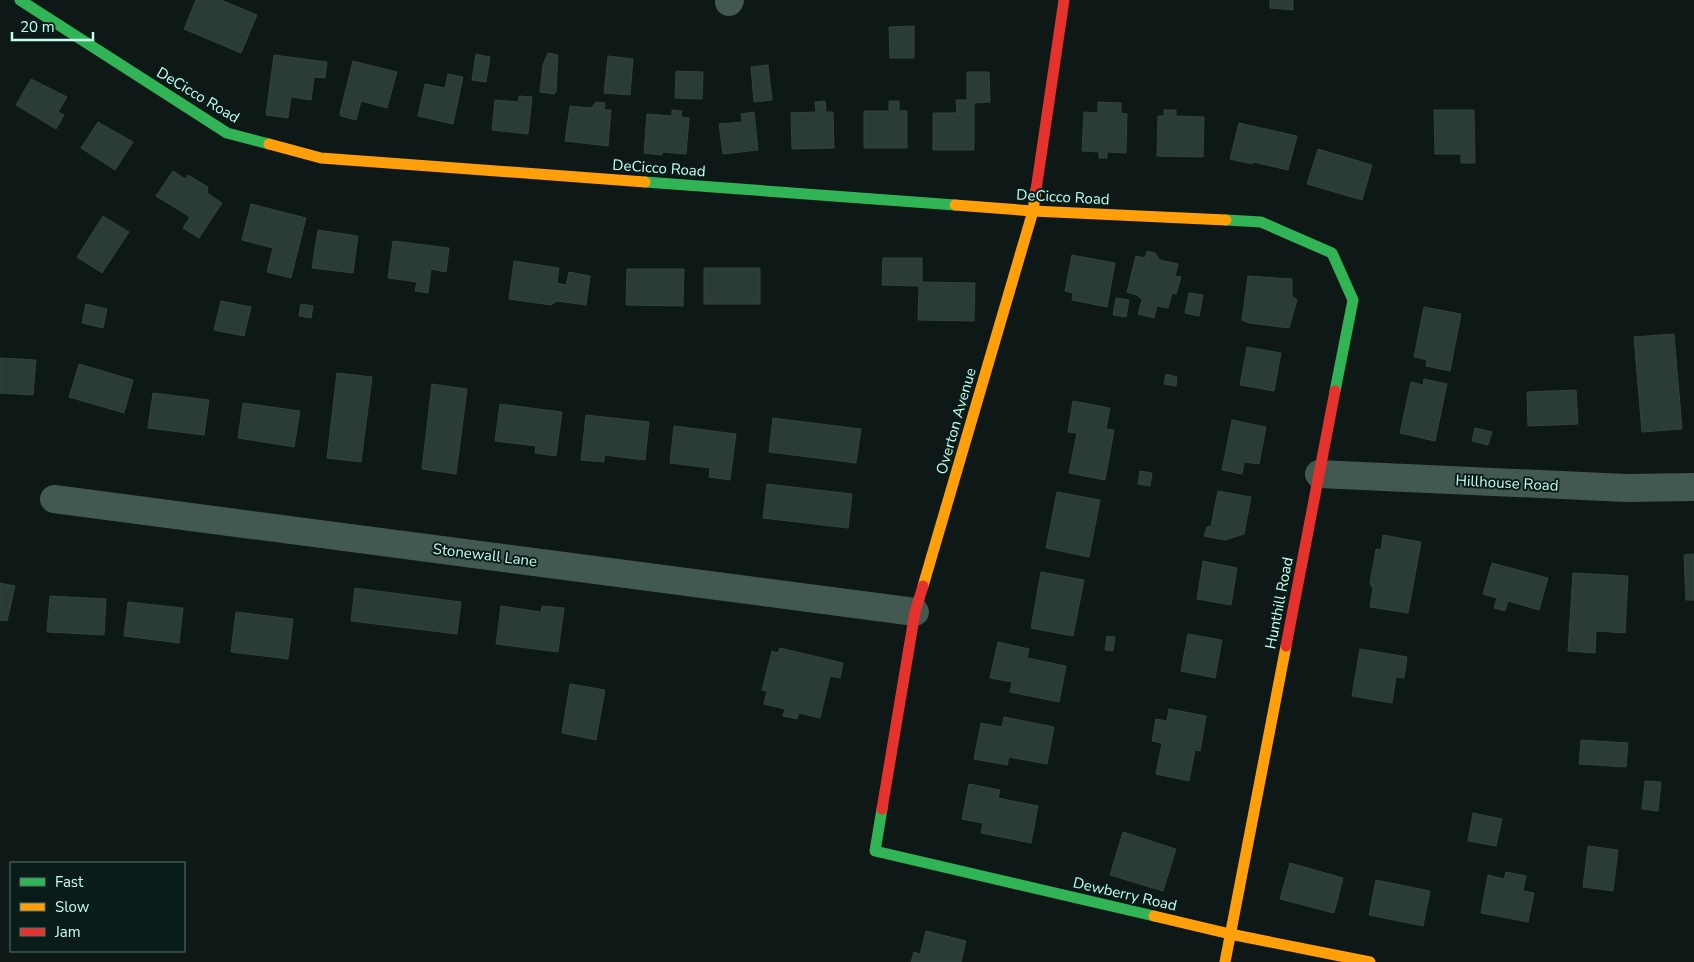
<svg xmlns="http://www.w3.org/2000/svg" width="1694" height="962" viewBox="0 0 1694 962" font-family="'Nunito Sans',sans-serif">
  <rect width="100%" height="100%" fill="#0e1816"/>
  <!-- building -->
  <g fill="#2b3c38" stroke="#30443f">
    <path d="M 196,0 L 221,0 L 257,15 L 241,53 L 184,29 Z"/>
    <path d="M 1270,0 L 1293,0 L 1293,10 L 1270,8 Z"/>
    <path d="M 914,26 L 914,58 L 890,58 L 889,27 Z"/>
    <path d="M 548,53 L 558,55 L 556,92 L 554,94 L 540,92 L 543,65 Z"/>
    <path d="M 476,54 L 490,57 L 486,82 L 472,80 Z"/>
    <path d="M 274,55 L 327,62 L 325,78 L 314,77 L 311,100 L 291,97 L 288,118 L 266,115 Z"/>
    <path d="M 608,56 L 633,59 L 630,95 L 604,93 Z"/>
    <path d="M 353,61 L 397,72 L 387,108 L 361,101 L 356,120 L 341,116 L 340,113 Z"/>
    <path d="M 768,65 L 772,100 L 754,102 L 751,67 Z"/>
    <path d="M 676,71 L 703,72 L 702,99 L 675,98 Z"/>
    <path d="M 967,72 L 989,72 L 990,102 L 974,103 L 974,150 L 933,150 L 933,113 L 957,113 L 956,100 L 967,100 Z"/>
    <path d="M 448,74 L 463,77 L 453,124 L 418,116 L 425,84 L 445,88 Z"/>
    <path d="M 31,79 L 67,97 L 58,112 L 64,115 L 56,129 L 16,105 Z"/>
    <path d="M 519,96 L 532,97 L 528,134 L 492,130 L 495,100 L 519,102 Z"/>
    <path d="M 825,101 L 826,112 L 833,112 L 834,148 L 792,149 L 791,113 L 816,112 L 815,102 Z"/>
    <path d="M 889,101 L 899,101 L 899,111 L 907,111 L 907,148 L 864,148 L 864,111 L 889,111 Z"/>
    <path d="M 596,102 L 605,103 L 604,110 L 611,110 L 608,146 L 565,141 L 570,106 L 591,108 Z"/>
    <path d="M 1098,102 L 1121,103 L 1121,113 L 1127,114 L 1126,153 L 1107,152 L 1107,158 L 1099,158 L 1099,152 L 1082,151 L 1084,112 L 1098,113 Z"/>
    <path d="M 672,110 L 682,111 L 681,117 L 689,118 L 686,154 L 662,152 L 662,155 L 644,153 L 647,114 L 672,116 Z"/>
    <path d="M 1164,110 L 1176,110 L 1176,116 L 1204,117 L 1203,157 L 1157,156 L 1158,116 L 1164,116 Z"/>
    <path d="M 1434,110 L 1474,110 L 1475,163 L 1461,163 L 1461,154 L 1435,154 Z"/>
    <path d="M 754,112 L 758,150 L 723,154 L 719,124 L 742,122 L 741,114 Z"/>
    <path d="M 98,122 L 133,142 L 115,170 L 81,148 Z"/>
    <path d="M 1239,123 L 1297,136 L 1288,170 L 1253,162 L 1252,164 L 1230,159 Z"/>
    <path d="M 1318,149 L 1372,165 L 1362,200 L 1307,184 Z"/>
    <path d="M 173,171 L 185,179 L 188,175 L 208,187 L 207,193 L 222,203 L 199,238 L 183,228 L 190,217 L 156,196 Z"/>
    <path d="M 251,204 L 306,218 L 291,278 L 267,272 L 273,248 L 242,240 Z"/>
    <path d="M 103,216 L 129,232 L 102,273 L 77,257 Z"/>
    <path d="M 318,230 L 358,236 L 353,273 L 312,268 Z"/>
    <path d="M 393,241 L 449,248 L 446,272 L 431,269 L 428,293 L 415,291 L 417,282 L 388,278 Z"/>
    <path d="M 1147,251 L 1155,253 L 1160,260 L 1178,264 L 1175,276 L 1181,277 L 1176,294 L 1172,293 L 1168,308 L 1157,306 L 1154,318 L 1138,314 L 1142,300 L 1137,295 L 1127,292 L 1136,256 L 1145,258 Z"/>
    <path d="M 1072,255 L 1115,263 L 1107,307 L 1072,300 L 1073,293 L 1065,291 Z"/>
    <path d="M 883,258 L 922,258 L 922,282 L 975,283 L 974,321 L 918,320 L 919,286 L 882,285 Z"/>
    <path d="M 514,261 L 559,268 L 557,283 L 566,285 L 569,272 L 590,276 L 586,305 L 557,301 L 551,305 L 509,299 Z"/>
    <rect x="704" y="268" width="56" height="36"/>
    <path d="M 627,269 L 684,269 L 683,306 L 626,305 Z"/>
    <path d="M 1248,276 L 1292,279 L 1292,296 L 1297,300 L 1289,328 L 1249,323 L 1242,320 Z"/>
    <path d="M 1189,293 L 1203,295 L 1199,316 L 1185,313 Z"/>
    <path d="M 1116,298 L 1129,300 L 1126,317 L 1113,315 Z"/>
    <path d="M 221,301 L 251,307 L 244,336 L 214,330 Z"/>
    <path d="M 86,304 L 107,309 L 103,328 L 82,323 Z"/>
    <path d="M 301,304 L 313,306 L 311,318 L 299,316 Z"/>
    <path d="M 1424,307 L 1461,314 L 1450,371 L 1426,366 L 1427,360 L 1414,357 Z"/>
    <path d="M 1674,334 L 1682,429 L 1642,432 L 1634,337 Z"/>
    <path d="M 1247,347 L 1281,353 L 1274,391 L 1240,385 Z"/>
    <path d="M 0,358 L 36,360 L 33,395 L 0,393 Z"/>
    <path d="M 79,364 L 133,380 L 124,413 L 69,397 Z"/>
    <path d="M 337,373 L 372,377 L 361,462 L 327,458 Z"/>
    <path d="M 1166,374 L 1177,377 L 1176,386 L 1164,384 Z"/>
    <path d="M 1424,379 L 1447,384 L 1435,441 L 1400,433 L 1411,382 L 1423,385 Z"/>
    <path d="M 432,384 L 467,389 L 456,474 L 422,469 Z"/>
    <path d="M 1576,390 L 1578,424 L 1528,426 L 1527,392 Z"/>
    <path d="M 153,393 L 209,400 L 204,435 L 148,428 Z"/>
    <path d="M 1073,401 L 1110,408 L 1106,429 L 1114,430 L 1105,480 L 1069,473 L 1077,433 L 1068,432 Z"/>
    <path d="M 243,403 L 300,411 L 294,447 L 238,438 Z"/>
    <path d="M 500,404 L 562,412 L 556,456 L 535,453 L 536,446 L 495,441 Z"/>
    <path d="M 586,415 L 649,422 L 645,460 L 604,455 L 604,462 L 581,460 Z"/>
    <path d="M 773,418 L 861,429 L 856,463 L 769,452 Z"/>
    <path d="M 1232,420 L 1266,427 L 1259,464 L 1244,462 L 1242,474 L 1222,470 Z"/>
    <path d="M 674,426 L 736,434 L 730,480 L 709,477 L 710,468 L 670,463 Z"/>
    <path d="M 1475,428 L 1492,432 L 1488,445 L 1472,441 Z"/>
    <path d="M 1140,471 L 1152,473 L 1150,486 L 1138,484 Z"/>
    <path d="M 767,484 L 852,494 L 848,528 L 763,518 Z"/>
    <path d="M 1218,491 L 1251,497 L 1244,534 L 1225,540 L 1204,536 L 1207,527 L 1211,526 Z"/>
    <path d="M 1057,492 L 1100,500 L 1089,557 L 1046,548 Z"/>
    <path d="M 1383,535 L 1421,542 L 1408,613 L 1370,607 L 1373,589 L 1370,583 L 1376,549 L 1381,550 Z"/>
    <path d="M 1694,554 L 1694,600 L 1686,600 L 1684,555 Z"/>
    <path d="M 1203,561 L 1237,568 L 1231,605 L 1197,599 Z"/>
    <path d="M 1492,563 L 1548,578 L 1539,610 L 1508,601 L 1505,611 L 1494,608 L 1497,598 L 1483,594 Z"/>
    <path d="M 1041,572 L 1084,580 L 1073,636 L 1031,628 Z"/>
    <path d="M 1573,573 L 1628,576 L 1625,633 L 1596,631 L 1595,653 L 1568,651 Z"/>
    <path d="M 0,583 L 15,586 L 7,621 L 0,620 Z"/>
    <path d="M 355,588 L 461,602 L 457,634 L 351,621 Z"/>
    <path d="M 50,596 L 106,599 L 104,635 L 47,632 Z"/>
    <path d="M 128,602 L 183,608 L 179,643 L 124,636 Z"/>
    <path d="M 501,606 L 541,612 L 542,606 L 564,608 L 558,652 L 496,644 Z"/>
    <path d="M 236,612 L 293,619 L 288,659 L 231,652 Z"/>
    <path d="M 1188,634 L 1222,640 L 1215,678 L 1181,671 Z"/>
    <path d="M 1107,636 L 1115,637 L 1113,651 L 1105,650 Z"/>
    <path d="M 998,642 L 1029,649 L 1027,658 L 1066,666 L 1059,702 L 1010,692 L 1012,682 L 990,678 Z"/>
    <path d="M 780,648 L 843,663 L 840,678 L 830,676 L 820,718 L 799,713 L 797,719 L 783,716 L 785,709 L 764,704 L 767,691 L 762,690 L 772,651 L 778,653 Z"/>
    <path d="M 1360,649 L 1407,657 L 1404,678 L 1396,677 L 1392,703 L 1352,696 Z"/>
    <path d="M 570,684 L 605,690 L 596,740 L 562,733 Z"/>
    <path d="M 1169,709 L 1206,716 L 1200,751 L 1195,750 L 1189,781 L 1156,774 L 1162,743 L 1152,741 L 1156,719 L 1167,721 Z"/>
    <path d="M 1004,717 L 1054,727 L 1047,764 L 1009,757 L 1007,765 L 974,759 L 981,723 L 1002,727 Z"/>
    <path d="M 1581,740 L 1628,743 L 1626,767 L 1579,764 Z"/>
    <path d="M 1645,781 L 1661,782 L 1658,811 L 1642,809 Z"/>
    <path d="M 969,784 L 1000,790 L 998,798 L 1038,806 L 1031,843 L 981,833 L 983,823 L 962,819 Z"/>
    <path d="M 1473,813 L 1502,819 L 1496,846 L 1468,841 Z"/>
    <path d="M 1123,832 L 1176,849 L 1163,891 L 1110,875 Z"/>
    <path d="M 1588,846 L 1618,850 L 1613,891 L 1583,887 Z"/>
    <path d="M 1290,863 L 1343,878 L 1334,913 L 1280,899 Z"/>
    <path d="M 1506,872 L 1526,876 L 1523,891 L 1534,893 L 1528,922 L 1481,913 L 1488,875 L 1504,879 Z"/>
    <path d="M 1376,880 L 1430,891 L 1423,926 L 1369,915 Z"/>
    <path d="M 926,931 L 966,941 L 961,962 L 911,962 L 914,952 L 920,954 Z"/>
  </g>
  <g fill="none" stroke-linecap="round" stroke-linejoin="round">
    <!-- street -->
    <g stroke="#425952" stroke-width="28">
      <path d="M 729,2 L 730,0"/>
      <path d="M 1319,474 L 1626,488 L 1694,487"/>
      <path d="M 54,499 L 915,612"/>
    </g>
    <!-- fast -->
    <g stroke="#30b455" stroke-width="11">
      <path d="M 20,0 L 227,133 L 269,144"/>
      <path d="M 645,182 L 955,205"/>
      <path d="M 1226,220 L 1261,222 L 1332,253 L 1353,300 L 1335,391"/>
      <path d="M 882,809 L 875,851 L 1154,916"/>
    </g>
    <!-- slow -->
    <g stroke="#ff9f0a" stroke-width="11">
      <path d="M 269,144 L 321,158 L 645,182"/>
      <path d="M 955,205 L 1033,211 L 1226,220"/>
      <path d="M 923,586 L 1033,211 L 1036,190"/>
      <path d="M 1154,916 L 1230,934 L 1370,962"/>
      <path d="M 1225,962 L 1286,646"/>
    </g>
    <!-- jam -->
    <g stroke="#e5322d" stroke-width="11">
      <path d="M 1036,190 L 1064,0"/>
      <path d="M 1286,646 L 1335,391"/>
      <path d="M 882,809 L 915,612 L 923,586"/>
    </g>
  </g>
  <g text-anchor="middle" stroke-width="4" stroke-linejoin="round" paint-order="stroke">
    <!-- street labels -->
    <g font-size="15" fill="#c5fff0" stroke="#0a1c19">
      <text transform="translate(198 95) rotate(31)" y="5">DeCicco Road</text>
      <text transform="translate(659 168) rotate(4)" y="5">DeCicco Road</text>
      <text transform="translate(1063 197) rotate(3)" y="5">DeCicco Road</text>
      <text transform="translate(956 421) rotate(-74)" y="5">Overton Avenue</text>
      <text transform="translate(1507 483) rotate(3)" y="5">Hillhouse Road</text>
      <text transform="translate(485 555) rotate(7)" y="5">Stonewall Lane</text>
      <text transform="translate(1279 603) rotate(-79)" y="5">Hunthill Road</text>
      <text transform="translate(1125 894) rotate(13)" y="5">Dewberry Road</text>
    </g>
  </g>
  <!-- legend -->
  <rect x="10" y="862" width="175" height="90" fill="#0a1c19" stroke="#55776f"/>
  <rect x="20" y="878" width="25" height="8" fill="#30b455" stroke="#55776f"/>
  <text x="55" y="887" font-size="15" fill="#c5fff0">Fast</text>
  <rect x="20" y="903" width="25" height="8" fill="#ff9f0a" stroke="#55776f"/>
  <text x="55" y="912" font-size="15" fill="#c5fff0">Slow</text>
  <rect x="20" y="928" width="25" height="8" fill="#e5322d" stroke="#55776f"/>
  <text x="55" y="937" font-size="15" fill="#c5fff0">Jam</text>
  <!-- scale -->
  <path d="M12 32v8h81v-8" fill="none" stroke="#c5fff0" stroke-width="2.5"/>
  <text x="20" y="32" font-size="15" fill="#c5fff0" stroke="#0a1c19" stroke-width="4" paint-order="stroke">20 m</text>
</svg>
